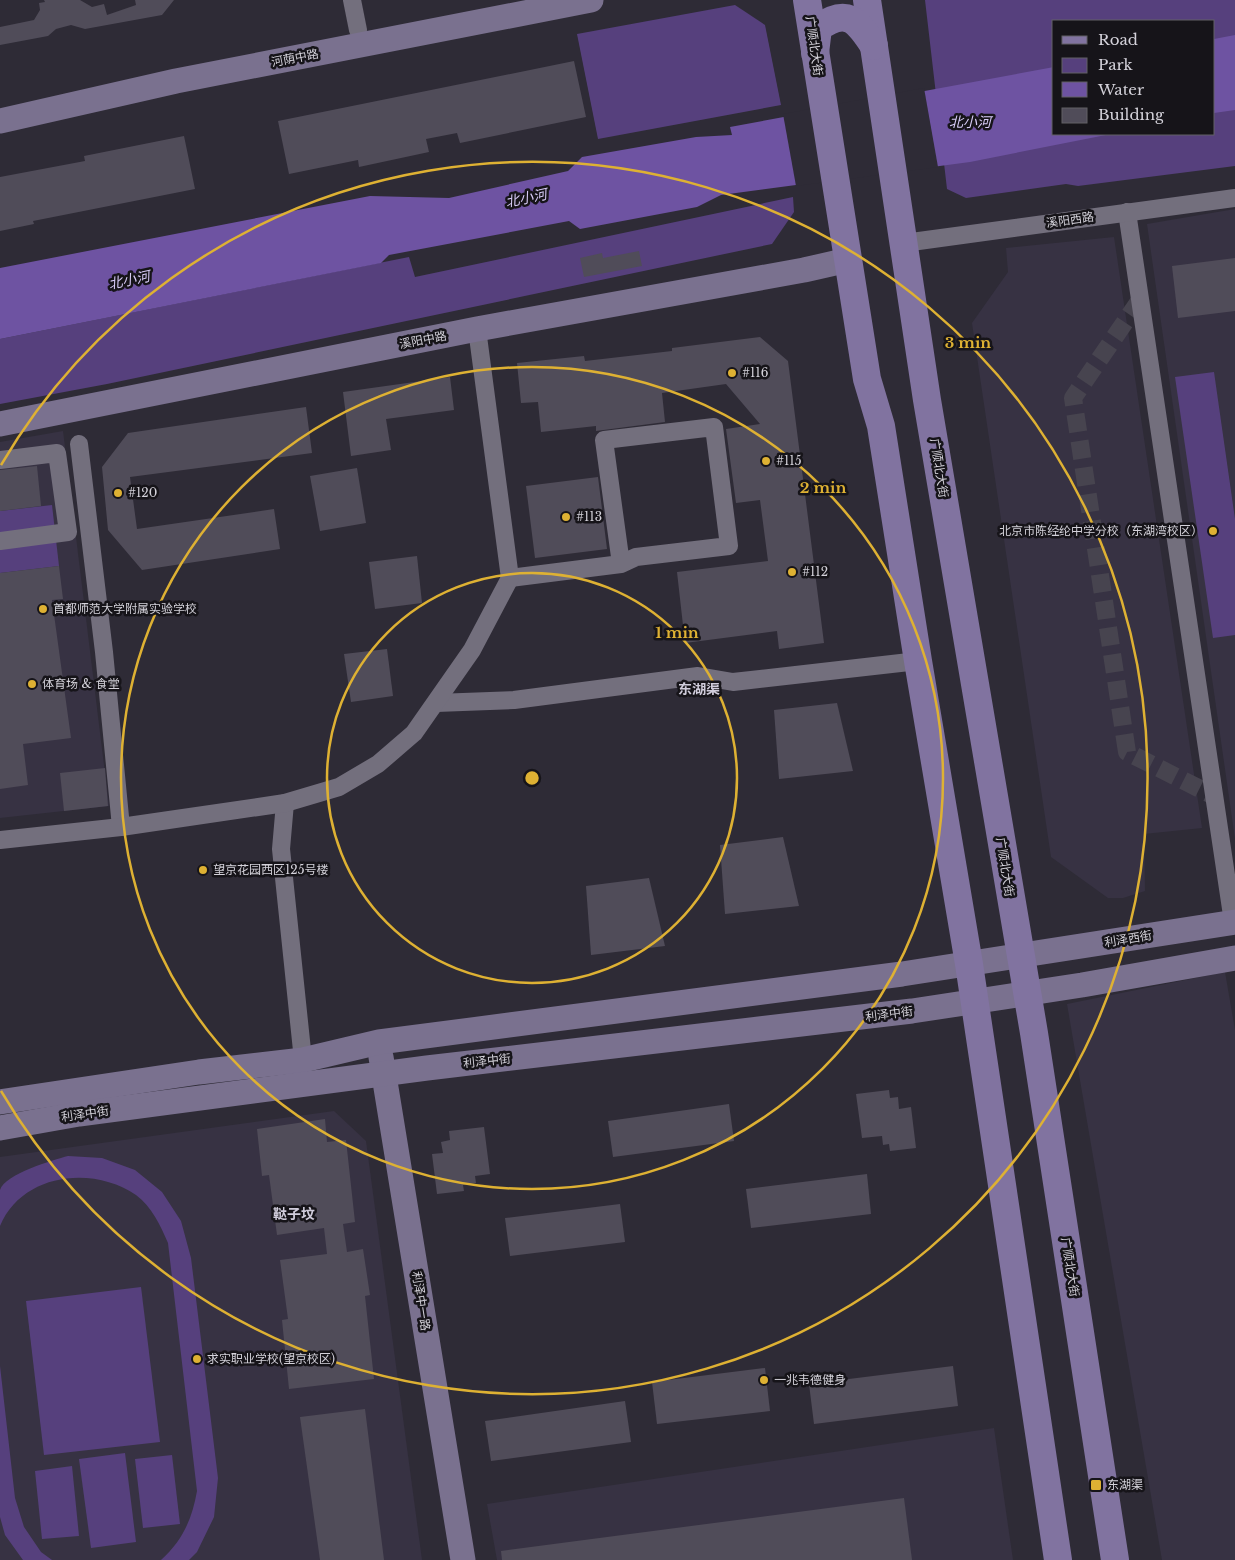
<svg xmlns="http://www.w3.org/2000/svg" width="1235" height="1560" viewBox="0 0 1235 1560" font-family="'Libre Baskerville','Noto Sans SC',serif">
  <rect width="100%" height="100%" fill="#2e2b36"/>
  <!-- built -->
  <g fill="#373243">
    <path d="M 1235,209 L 1235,839 L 1147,224 Z"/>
    <path d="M 1114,237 L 1202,828 L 1144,834 L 1145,891 L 1123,898 L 1108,898 L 1051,857 L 972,323 L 1008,272 L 1006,248 Z"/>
    <path d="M 63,431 L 109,806 L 0,818 L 0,442 Z"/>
    <path d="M 1225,972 L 1235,1030 L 1235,1560 L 1162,1560 L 1067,1004 Z"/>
    <path d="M 334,1111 L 366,1141 L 422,1560 L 0,1560 L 0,1157 Z"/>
    <path d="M 994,1428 L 1013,1560 L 497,1560 L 487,1504 Z"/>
  </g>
  <!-- green -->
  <g fill="#56407d" fill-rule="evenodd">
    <path d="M 925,0 L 1235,0 L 1235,166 L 1078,186 L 1066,184 L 966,198 L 947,189 ZM 1054,21 L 1214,21 L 1214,134 L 1054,134 Z"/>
    <path d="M 735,5 L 765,25 L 781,105 L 598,139 L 577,34 Z"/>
    <path d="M 793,197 L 794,212 L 772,244 L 107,384 L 0,404 L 0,339 L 409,257 L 415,277 Z"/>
    <path d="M 1214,372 L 1235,519 L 1235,635 L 1213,638 L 1175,377 Z"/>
    <path d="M 52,505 L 59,566 L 0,573 L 0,511 Z"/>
    <path d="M 68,1156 L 102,1158 L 135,1170 L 162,1192 L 181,1221 L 191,1258 L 218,1478 L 214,1517 L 197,1552 L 189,1560 L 161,1560 C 183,1540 192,1519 197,1491 L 168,1243 C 160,1225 152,1207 136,1195 C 93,1165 22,1173 0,1226 C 0,1215 0,1200 0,1190 C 5,1174 53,1160 68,1156 Z"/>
    <path d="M 141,1287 L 160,1442 L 44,1455 L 26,1301 Z"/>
    <path d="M 0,1366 L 15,1498 L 24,1527 L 41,1552 L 52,1560 L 23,1560 L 5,1535 L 0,1517 Z"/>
    <path d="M 125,1453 L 136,1542 L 91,1548 L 79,1459 Z"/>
    <path d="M 172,1455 L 180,1524 L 143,1528 L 135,1459 Z"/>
    <path d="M 72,1466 L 79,1536 L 42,1539 L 35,1471 Z"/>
  </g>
  <!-- water -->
  <g fill="#6e53a2">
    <path d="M 1235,35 L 1235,110 L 1214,113 L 1214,39 Z"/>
    <path d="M 1054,67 L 1054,134 L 1111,134 L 970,162 L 721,195 L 697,207 L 580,229 L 569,221 L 389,255 L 381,263 L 0,339 L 0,268 L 370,196 L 449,198 L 568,171 L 582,157 L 696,137 L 732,135 L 730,127 Z"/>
  </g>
  <!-- pier -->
  <path fill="#2e2b36" d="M 924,88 L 938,167 L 796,186 L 783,114 Z"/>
  <!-- building -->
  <g fill="#504c59">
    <path d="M 44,0 L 80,0 L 92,7 L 104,4 L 107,15 L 136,5 L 135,0 L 174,0 L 162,15 L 85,29 L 71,25 L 56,29 L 48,36 L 0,45 L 0,27 L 34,20 L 40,10 L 39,3 L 45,2 Z"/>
    <path d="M 574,61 L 586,117 L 460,143 L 457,133 L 426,139 L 429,152 L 359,167 L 358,160 L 289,174 L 278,121 Z"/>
    <path d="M 184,136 L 195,189 L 33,221 L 34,224 L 0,231 L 0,177 L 85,161 L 84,156 Z"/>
    <path d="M 639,251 L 642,266 L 584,277 L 580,258 L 602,253 L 603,258 Z"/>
    <path d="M 1235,258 L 1235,311 L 1178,318 L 1172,266 Z"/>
    <path d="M 760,337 L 788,361 L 824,643 L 779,649 L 777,631 L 685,643 L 677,572 L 768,561 L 760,500 L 736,503 L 726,429 L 760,424 L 726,384 L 662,393 L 665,422 L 596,431 L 596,426 L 541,432 L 538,402 L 521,403 L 517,363 L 584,356 L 585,361 L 672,351 L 672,348 Z"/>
    <path d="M 450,377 L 454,410 L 386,419 L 391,450 L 351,456 L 343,392 Z"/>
    <path d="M 306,407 L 312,453 L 130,477 L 137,529 L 274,509 L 280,549 L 142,570 L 108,530 L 102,467 L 128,433 Z"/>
    <path d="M 37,466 L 41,506 L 0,511 L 0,470 Z"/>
    <path d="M 357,468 L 366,523 L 320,531 L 310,476 Z"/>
    <path d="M 598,477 L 607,549 L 535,558 L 526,486 Z"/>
    <path d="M 417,556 L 422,603 L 375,609 L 369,562 Z"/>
    <path d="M 59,566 L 63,599 L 52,600 L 71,738 L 23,744 L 28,785 L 0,789 L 0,573 Z"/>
    <path d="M 387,649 L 393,696 L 351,702 L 344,654 Z"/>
    <path d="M 837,703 L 853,771 L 779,779 L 774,710 Z"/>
    <path d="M 105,768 L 108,806 L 64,811 L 60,773 Z"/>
    <path d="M 783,837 L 799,906 L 725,914 L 720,845 Z"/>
    <path d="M 649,878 L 665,946 L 591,955 L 586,886 Z"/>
    <path d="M 889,1090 L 890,1098 L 898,1097 L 899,1109 L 911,1107 L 916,1148 L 890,1151 L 889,1144 L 883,1145 L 882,1136 L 862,1138 L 856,1094 Z"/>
    <path d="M 729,1104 L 734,1141 L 613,1157 L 608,1121 Z"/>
    <path d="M 325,1119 L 327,1142 L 346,1140 L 355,1222 L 343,1224 L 347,1252 L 363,1249 L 370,1295 L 365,1296 L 374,1379 L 289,1389 L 282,1320 L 288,1319 L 280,1260 L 327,1254 L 324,1228 L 277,1235 L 269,1175 L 262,1176 L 257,1129 Z"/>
    <path d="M 484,1127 L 490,1174 L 475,1176 L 476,1183 L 463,1185 L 464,1191 L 437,1194 L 432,1154 L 443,1153 L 441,1142 L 450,1140 L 449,1131 Z"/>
    <path d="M 867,1174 L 871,1214 L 751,1228 L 746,1189 Z"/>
    <path d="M 620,1204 L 625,1242 L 510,1256 L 505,1218 Z"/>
    <path d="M 953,1366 L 958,1406 L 814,1424 L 809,1384 Z"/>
    <path d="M 765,1368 L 770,1411 L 657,1424 L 652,1382 Z"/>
    <path d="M 625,1401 L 631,1442 L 491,1461 L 485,1421 Z"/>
    <path d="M 365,1409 L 384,1560 L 320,1560 L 300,1417 Z"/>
    <path d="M 904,1498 L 912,1560 L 502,1560 L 501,1551 Z"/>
  </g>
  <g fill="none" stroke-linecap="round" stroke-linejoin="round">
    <!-- street-tunnel -->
    <path stroke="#47444f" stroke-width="18" stroke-dasharray="18 9" stroke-linecap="butt" d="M 1140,300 L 1073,398 L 1127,752 L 1212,795"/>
    <!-- street -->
    <g stroke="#736f7d" stroke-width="18">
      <path d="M 352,0 L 358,30"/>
      <path d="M 1127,212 L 1233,922"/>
      <path d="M 904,243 L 1235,198"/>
      <path d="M 79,444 L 104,652 L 121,827"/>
      <path d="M 0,460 L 57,453 L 68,532 L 0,541"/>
      <path d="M 510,578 L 621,564 L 636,557 L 729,546 L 714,427 L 604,440 L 621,564"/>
      <path d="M 436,703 L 514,700 L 698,676 L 733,682 L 918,661"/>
      <path d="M 285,803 L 281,849 L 303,1060"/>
      <path d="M 0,840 L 121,827 L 285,803 L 339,787 L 378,764 L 414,733 L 472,650 L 510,578 L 477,329"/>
    </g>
    <!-- secondary -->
    <g stroke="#7a718f" stroke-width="25">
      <path d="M 0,121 L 176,81 L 591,0"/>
      <path d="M 0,424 L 477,329 L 804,270 L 848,260"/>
      <path d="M 381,1057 L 463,1560"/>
      <path d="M 0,1102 L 199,1072 L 303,1060 L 379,1042 L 902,974 L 1235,922"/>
      <path d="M 0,1128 L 79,1114 L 427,1068 L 912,1011 L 1082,985 L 1235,958"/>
    </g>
    <!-- primary -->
    <g stroke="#8173a0" stroke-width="28">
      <path d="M 807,0 L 867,379 L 881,426 L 918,661 L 969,964 L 1058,1560"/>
      <path d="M 867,0 L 927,400 L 1034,1033 L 1115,1560"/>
      <path d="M 815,53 L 818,28 C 847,7 857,20 874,46"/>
    </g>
  </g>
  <!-- distance rings -->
  <g fill="none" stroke="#deb133" stroke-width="2.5">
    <circle cx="532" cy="778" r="205"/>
    <circle cx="532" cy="778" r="411"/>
    <path d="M1 465A616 616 0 1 1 1 1091"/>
  </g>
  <!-- markers -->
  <g fill="#deb133" stroke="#161419" stroke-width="2">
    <circle cx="732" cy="373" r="5"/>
    <circle cx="766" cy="461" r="5"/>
    <circle cx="118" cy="493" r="5"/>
    <circle cx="566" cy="517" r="5"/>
    <circle cx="1213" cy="531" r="5"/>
    <circle cx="792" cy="572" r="5"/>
    <circle cx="43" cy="609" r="5"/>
    <circle cx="32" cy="684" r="5"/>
    <circle cx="203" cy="870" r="5"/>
    <circle cx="197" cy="1359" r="5"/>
    <circle cx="764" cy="1380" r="5"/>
    <rect x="1090" y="1479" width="12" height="12" rx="2.5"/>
  </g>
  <g text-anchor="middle" stroke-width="5" stroke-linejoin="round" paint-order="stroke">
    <!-- street labels -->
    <g font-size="12" fill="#d4d2da" stroke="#161419">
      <text transform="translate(814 46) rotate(82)" y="4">广顺北大街</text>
      <text transform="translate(295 58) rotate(-11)" y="4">河荫中路</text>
      <text transform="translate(1070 220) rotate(-8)" y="4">溪阳西路</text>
      <text transform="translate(423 340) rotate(-11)" y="4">溪阳中路</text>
      <text transform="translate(939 468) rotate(81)" y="4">广顺北大街</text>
      <text transform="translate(1005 867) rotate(81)" y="4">广顺北大街</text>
      <text transform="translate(1128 939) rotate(-9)" y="4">利泽西街</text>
      <text transform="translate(889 1014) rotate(-7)" y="4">利泽中街</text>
      <text transform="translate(487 1061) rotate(-6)" y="4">利泽中街</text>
      <text transform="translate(85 1114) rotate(-8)" y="4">利泽中街</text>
      <text transform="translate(1070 1267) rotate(81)" y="4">广顺北大街</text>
      <text transform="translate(421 1301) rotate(81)" y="4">利泽中一路</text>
    </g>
    <!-- poi labels -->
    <g font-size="12" fill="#d4d2da" stroke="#161419" text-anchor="start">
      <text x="742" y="377">#116</text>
      <text x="776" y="465">#115</text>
      <text x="128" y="497">#120</text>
      <text x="576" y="521">#113</text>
      <text x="1203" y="535" text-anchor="end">北京市陈经纶中学分校（东湖湾校区）</text>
      <text x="802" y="576">#112</text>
      <text x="53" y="613">首都师范大学附属实验学校</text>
      <text x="42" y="688">体育场 &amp; 食堂</text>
      <text x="213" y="874">望京花园西区125号楼</text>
      <text x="207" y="1363">求实职业学校(望京校区)</text>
      <text x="774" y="1384">一兆韦德健身</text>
      <text x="1107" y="1489">东湖渠</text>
    </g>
    <!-- water labels -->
    <g font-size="14" font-style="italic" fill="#d7cbf6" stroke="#161419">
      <text x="970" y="127">北小河</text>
      <text transform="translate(526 198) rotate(-12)" y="5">北小河</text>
      <text transform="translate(129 280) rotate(-12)" y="5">北小河</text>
    </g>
    <!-- neighbourhood labels -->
    <g font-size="14" font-weight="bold" fill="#d0ccdb" stroke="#161419">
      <text x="699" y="694">东湖渠</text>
      <text x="294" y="1219">鞑子坟</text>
    </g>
  </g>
  <circle cx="532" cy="778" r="8" fill="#deb133" stroke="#161419" stroke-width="2.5"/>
  <g font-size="15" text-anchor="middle" font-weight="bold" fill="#deb133" stroke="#161419" stroke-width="5" stroke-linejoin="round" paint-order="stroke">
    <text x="968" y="348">3 min</text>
    <text x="823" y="493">2 min</text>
    <text x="677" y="638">1 min</text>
  </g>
  <!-- legend -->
  <rect x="1052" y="20" width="162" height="115" fill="#161419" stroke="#626066"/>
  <rect x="1062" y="36" width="25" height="8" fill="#8173a0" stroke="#626066"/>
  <text x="1098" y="45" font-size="15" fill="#d4d2da">Road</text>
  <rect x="1062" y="58" width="25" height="15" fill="#56407d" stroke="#626066"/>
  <text x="1098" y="70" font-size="15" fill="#d4d2da">Park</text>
  <rect x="1062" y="82" width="25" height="15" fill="#6e53a2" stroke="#626066"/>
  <text x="1098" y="95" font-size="15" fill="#d4d2da">Water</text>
  <rect x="1062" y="108" width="25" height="15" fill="#504c59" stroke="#626066"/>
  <text x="1098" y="120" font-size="15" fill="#d4d2da">Building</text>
</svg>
